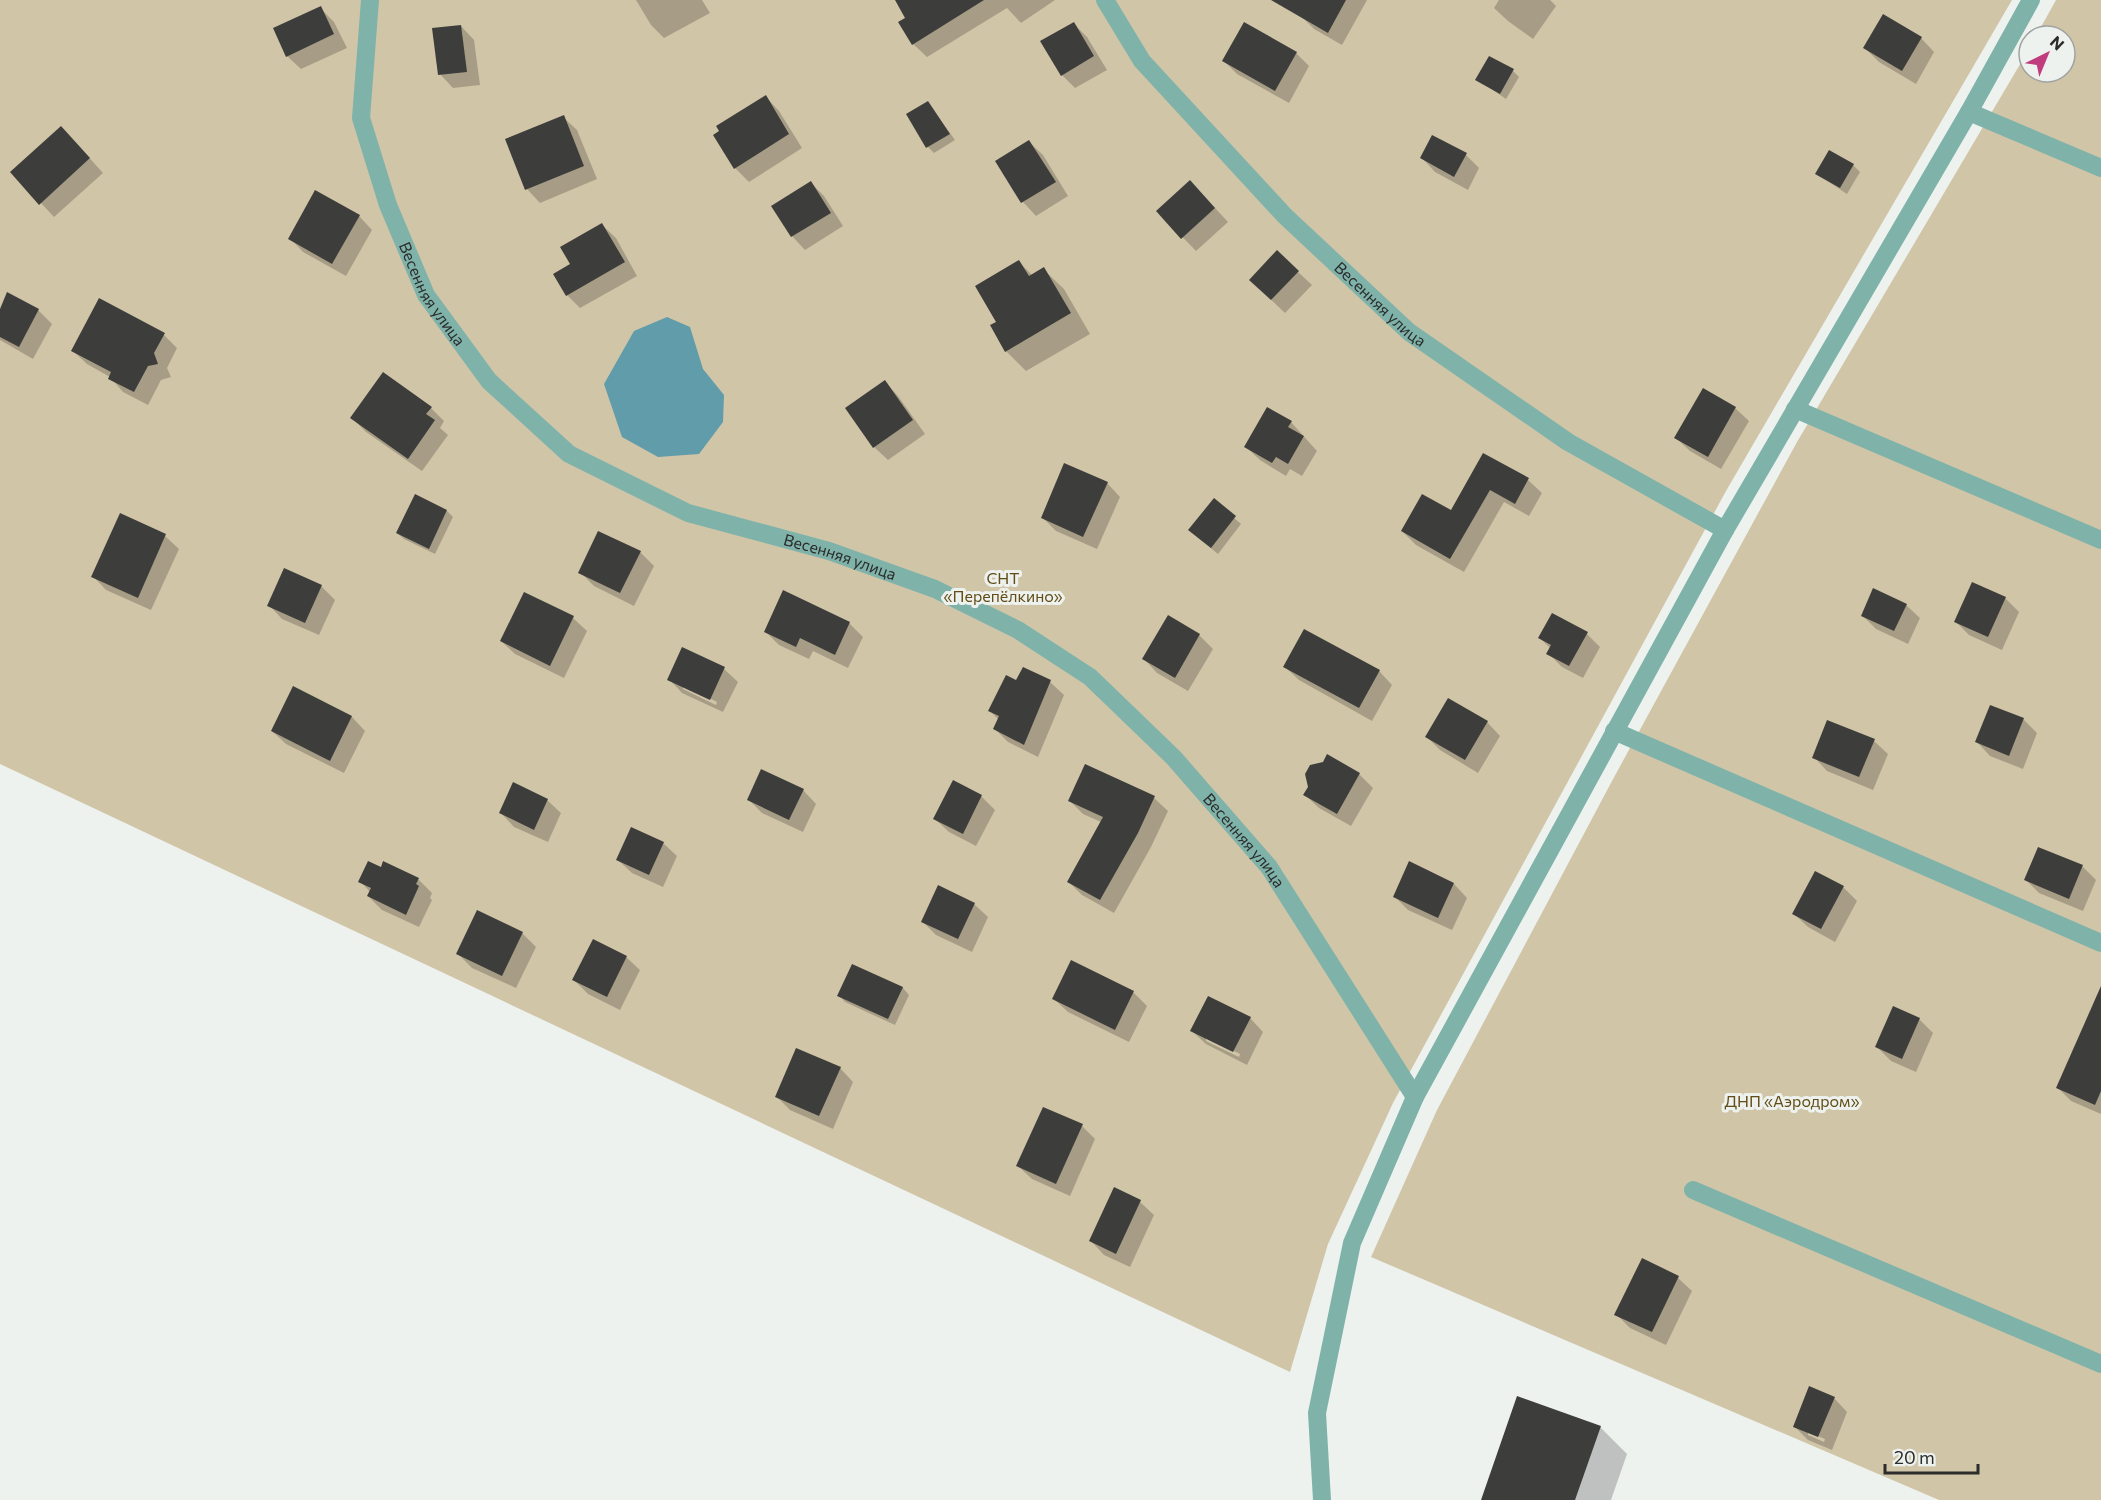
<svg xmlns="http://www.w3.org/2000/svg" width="2101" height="1500" viewBox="0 0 2101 1500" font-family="Commissioner,sans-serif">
  <rect width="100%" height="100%" fill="#eef2ef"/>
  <!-- green -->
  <g fill="#d1c5a8">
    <path d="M 0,0 L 2012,0 L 1726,491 L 1393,1103 L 1328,1244 L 1290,1372 L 0,764 Z"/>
    <path d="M 2056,0 L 2101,0 L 2101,1500 L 1939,1500 L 1371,1257 L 1437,1110 L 1612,781 L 1797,442 L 2029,49 L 2029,72 L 2065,72 L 2065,36 L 2036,36 Z"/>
  </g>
  <!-- water -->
  <path fill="#609caa" d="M 667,317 L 690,327 L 703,369 L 724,395 L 723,422 L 699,454 L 658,457 L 622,437 L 604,384 L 634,331 Z"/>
  <!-- shadow -->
  <g fill="#0003" fill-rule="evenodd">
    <path d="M 636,0 L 702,0 L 710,13 L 664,38 L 651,25 Z"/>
    <path d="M 905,0 L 1055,0 L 1021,23 L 1007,8 L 927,57 L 913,44 Z"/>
    <path d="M 1309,0 L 1367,0 L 1342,45 L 1314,29 L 1300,15 Z"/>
    <path d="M 1499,0 L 1550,0 L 1556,6 L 1533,39 L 1508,21 L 1494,8 Z"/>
    <path d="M 320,8 L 334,22 L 347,48 L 301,69 L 287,56 Z"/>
    <path d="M 1074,24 L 1087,37 L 1107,70 L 1075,88 L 1062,75 Z"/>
    <path d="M 461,26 L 474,40 L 480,85 L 453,88 L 440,74 Z"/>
    <path d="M 1921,38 L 1934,52 L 1916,84 L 1879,62 L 1865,48 Z"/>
    <path d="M 1296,53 L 1309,66 L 1289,103 L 1237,74 L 1224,61 Z"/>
    <path d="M 1513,71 L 1519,77 L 1506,99 L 1477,79 Z"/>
    <path d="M 766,97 L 779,111 L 802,148 L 749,182 L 735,168 Z"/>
    <path d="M 928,103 L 955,140 L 934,153 L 928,147 Z"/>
    <path d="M 563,117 L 577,130 L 597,179 L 540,203 L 527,189 Z"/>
    <path d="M 74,141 L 103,173 L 54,217 L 12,172 Z"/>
    <path d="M 1029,142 L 1043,155 L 1068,196 L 1036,216 L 1023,202 L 997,161 Z"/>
    <path d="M 1466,155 L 1479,168 L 1468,190 L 1435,172 L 1422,158 Z"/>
    <path d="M 1853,165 L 1860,172 L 1847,194 L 1817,174 Z"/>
    <path d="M 811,183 L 824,196 L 843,226 L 805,250 L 792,236 Z"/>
    <path d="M 1203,195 L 1228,222 L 1196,251 L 1158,212 Z"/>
    <path d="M 359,216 L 372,230 L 346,276 L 303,252 L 290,238 Z"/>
    <path d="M 602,225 L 616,238 L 637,276 L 580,308 L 567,295 Z"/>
    <path d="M 1019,262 L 1032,275 L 1043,269 L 1064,289 L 1090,334 L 1026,371 L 1006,351 L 998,322 Z"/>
    <path d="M 1298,272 L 1312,285 L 1285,313 L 1264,293 Z"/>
    <path d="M 38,310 L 52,324 L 33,359 L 0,340 L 0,312 Z"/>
    <path d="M 164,335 L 177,348 L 167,368 L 171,377 L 161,380 L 148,405 L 123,392 L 110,377 L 87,364 L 73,351 Z"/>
    <path d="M 885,382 L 898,396 L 925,434 L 888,460 L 874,447 Z"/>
    <path d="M 431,408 L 444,421 L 440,428 L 448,435 L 422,471 L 366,432 L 352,418 Z"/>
    <path d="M 1735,408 L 1749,421 L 1721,469 L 1690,451 L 1676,438 Z"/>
    <path d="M 1291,422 L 1317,451 L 1302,476 L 1290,469 L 1286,476 L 1260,460 L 1246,447 Z"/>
    <path d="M 1484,455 L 1528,480 L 1542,493 L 1529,516 L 1504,502 L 1464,572 L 1416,545 L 1402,531 L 1452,512 Z"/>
    <path d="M 1107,483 L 1120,497 L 1097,549 L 1056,531 L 1042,517 Z"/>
    <path d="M 1214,500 L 1241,524 L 1218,554 L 1197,537 Z"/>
    <path d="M 447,511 L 453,517 L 435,554 L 404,539 L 397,533 Z"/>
    <path d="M 165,536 L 179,549 L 151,610 L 106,590 L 93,576 Z"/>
    <path d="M 640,552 L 654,566 L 634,606 L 594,586 L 580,572 Z"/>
    <path d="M 1973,584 L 2006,599 L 2019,612 L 2002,650 L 1969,635 L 1956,622 Z"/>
    <path d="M 321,586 L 335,600 L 319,635 L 282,619 L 269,605 Z"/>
    <path d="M 1906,605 L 1920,618 L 1908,644 L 1876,629 L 1862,615 Z"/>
    <path d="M 1168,617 L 1199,635 L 1213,649 L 1188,691 L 1157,673 L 1144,659 Z"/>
    <path d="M 573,618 L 587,631 L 564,678 L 515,654 L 501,641 Z"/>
    <path d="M 849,623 L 863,637 L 848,668 L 813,651 L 809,659 L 779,645 L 766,632 Z"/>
    <path d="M 1587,634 L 1600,647 L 1583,678 L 1562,667 L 1548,653 L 1551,649 L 1540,638 Z"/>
    <path d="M 1285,667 L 1379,671 L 1392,685 L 1372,721 L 1299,680 Z"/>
    <path d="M 724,669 L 738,682 L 723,712 L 682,693 L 669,679 ZM 683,685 L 717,702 L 716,705 L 683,689 Z"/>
    <path d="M 1017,682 L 1050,682 L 1064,695 L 1038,757 L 1008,742 L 995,729 L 999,720 L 990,711 Z"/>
    <path d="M 294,688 L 352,717 L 365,731 L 344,773 L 286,744 L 272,731 Z"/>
    <path d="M 2023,719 L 2037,733 L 2023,769 L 1990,756 L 1977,742 Z"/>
    <path d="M 1487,722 L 1500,736 L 1478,773 L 1440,750 L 1427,737 Z"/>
    <path d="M 1874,741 L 1888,754 L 1873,790 L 1827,771 L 1814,757 Z"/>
    <path d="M 1359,774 L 1373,788 L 1351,826 L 1319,808 L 1305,795 Z"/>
    <path d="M 954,782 L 981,796 L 995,810 L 976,846 L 949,832 L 935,819 Z"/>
    <path d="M 803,790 L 816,804 L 803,832 L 762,813 L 748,799 Z"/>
    <path d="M 1154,798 L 1168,811 L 1151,847 L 1114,913 L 1082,895 L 1069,882 L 1101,822 L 1083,814 L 1070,801 Z"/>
    <path d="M 547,800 L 561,813 L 548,842 L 514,827 L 501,813 Z"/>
    <path d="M 663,843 L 677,856 L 663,887 L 632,873 L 618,860 Z"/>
    <path d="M 2039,849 L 2083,867 L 2096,880 L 2083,911 L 2039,893 L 2026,880 Z"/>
    <path d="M 384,863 L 418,879 L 432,893 L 430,898 L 432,900 L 419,927 L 382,910 L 368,896 L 370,892 L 360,881 L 382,869 Z"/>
    <path d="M 1454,884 L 1467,898 L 1452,930 L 1408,910 L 1394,896 Z"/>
    <path d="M 1843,887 L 1857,901 L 1835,942 L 1808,927 L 1794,914 Z"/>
    <path d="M 974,904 L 988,917 L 972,952 L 936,935 L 922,921 Z"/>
    <path d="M 522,933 L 536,947 L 516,988 L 472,968 L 458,954 Z"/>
    <path d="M 626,957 L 640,970 L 620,1010 L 588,994 L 574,980 Z"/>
    <path d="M 853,965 L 903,988 L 909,995 L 895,1025 L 845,1002 L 839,995 Z"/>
    <path d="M 1133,992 L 1147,1006 L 1129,1042 L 1068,1012 L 1054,999 Z"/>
    <path d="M 2101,1014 L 2101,1114 L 2071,1101 L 2058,1088 Z"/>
    <path d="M 1250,1018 L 1263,1032 L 1247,1065 L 1206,1044 L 1192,1031 ZM 1206,1037 L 1240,1054 L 1239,1057 L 1206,1041 Z"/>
    <path d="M 1919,1019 L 1933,1033 L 1916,1072 L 1891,1061 L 1877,1047 Z"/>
    <path d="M 840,1068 L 853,1082 L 833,1129 L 790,1110 L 777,1097 Z"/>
    <path d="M 1082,1126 L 1095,1139 L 1070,1196 L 1032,1179 L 1018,1166 Z"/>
    <path d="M 1140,1202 L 1154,1215 L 1130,1267 L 1104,1255 L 1091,1241 Z"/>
    <path d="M 1678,1278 L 1692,1291 L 1666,1345 L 1630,1328 L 1616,1314 Z"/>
    <path d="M 1834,1398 L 1847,1412 L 1832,1450 L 1808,1440 L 1794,1426 ZM 1808,1432 L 1825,1439 L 1824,1442 L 1808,1435 Z"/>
    <path d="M 1600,1427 L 1627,1454 L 1611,1500 L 1482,1500 Z"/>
  </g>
  <!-- building -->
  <g fill="#3d3e3b">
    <path d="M 895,0 L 984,0 L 912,45 L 898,22 L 905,18 Z"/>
    <path d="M 1271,0 L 1346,0 L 1328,33 Z"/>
    <path d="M 321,6 L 334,34 L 286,57 L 273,28 Z"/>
    <path d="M 1883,14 L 1922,37 L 1902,71 L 1863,48 Z"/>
    <path d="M 1074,22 L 1094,56 L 1061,76 L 1040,41 Z"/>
    <path d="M 1244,22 L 1297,52 L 1275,91 L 1222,61 Z"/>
    <path d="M 461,25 L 467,72 L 438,75 L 432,28 Z"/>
    <path d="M 1489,56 L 1514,69 L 1500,94 L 1475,80 Z"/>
    <path d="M 766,95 L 789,134 L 734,169 L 713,135 L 719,131 L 716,126 Z"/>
    <path d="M 928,101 L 950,134 L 926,148 L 906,114 Z"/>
    <path d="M 564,115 L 584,166 L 525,190 L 505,139 Z"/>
    <path d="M 61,126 L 90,158 L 39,205 L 10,172 Z"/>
    <path d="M 1432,135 L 1467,153 L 1454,177 L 1420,158 Z"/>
    <path d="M 1029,140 L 1056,182 L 1021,203 L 995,161 Z"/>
    <path d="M 1829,150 L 1854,164 L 1840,188 L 1815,174 Z"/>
    <path d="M 1190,180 L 1215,208 L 1181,239 L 1156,211 Z"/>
    <path d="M 811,181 L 831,213 L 791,237 L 771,206 Z"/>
    <path d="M 315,190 L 360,215 L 332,264 L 288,239 Z"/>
    <path d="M 602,223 L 625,262 L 566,296 L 553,274 L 570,264 L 560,247 Z"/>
    <path d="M 1277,250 L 1299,271 L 1271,300 L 1249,280 Z"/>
    <path d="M 1019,260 L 1029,276 L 1044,267 L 1071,313 L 1005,352 L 990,325 L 996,322 L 975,286 Z"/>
    <path d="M 7,292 L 39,309 L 19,347 L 0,337 L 0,309 Z"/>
    <path d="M 99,298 L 165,333 L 154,353 L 158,364 L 148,366 L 134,392 L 108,379 L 111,372 L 71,351 Z"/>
    <path d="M 383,372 L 432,407 L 426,414 L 435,420 L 408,459 L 350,418 Z"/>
    <path d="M 885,380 L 913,420 L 873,448 L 845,408 Z"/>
    <path d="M 1703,388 L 1736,407 L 1708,457 L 1674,438 Z"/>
    <path d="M 1267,407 L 1292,421 L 1288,427 L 1304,436 L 1288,464 L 1276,457 L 1272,463 L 1244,447 Z"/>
    <path d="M 1483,453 L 1529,478 L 1515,504 L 1490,490 L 1450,559 L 1401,531 L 1422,494 L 1451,510 Z"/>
    <path d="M 1064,463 L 1108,482 L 1083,537 L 1041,518 Z"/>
    <path d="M 415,494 L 447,510 L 429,549 L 396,533 Z"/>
    <path d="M 1214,498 L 1236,516 L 1211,548 L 1188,530 Z"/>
    <path d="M 120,513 L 166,534 L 138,598 L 91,577 Z"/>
    <path d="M 598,531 L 641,551 L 620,593 L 578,573 Z"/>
    <path d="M 284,568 L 322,585 L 305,623 L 267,606 Z"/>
    <path d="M 1972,582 L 2006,597 L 1988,637 L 1954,622 Z"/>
    <path d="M 1873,588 L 1907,604 L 1894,631 L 1861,616 Z"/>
    <path d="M 783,590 L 850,622 L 835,655 L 800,638 L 796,647 L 764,632 Z"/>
    <path d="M 524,592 L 574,616 L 550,666 L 500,641 Z"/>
    <path d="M 1552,613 L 1588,632 L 1569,666 L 1546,654 L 1551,645 L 1538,638 Z"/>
    <path d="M 1168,615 L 1200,634 L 1175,678 L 1142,659 Z"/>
    <path d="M 1304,629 L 1380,670 L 1359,708 L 1283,667 Z"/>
    <path d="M 682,647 L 725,667 L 710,700 L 667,680 Z"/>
    <path d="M 1023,667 L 1051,680 L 1024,745 L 993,729 L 999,716 L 988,711 L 1006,675 L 1016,680 Z"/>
    <path d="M 293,686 L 352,716 L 330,761 L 271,731 Z"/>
    <path d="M 1448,698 L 1488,721 L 1465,760 L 1425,737 Z"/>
    <path d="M 1990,705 L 2024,718 L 2009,756 L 1975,742 Z"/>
    <path d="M 1827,720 L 1875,739 L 1859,777 L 1812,758 Z"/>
    <path d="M 1327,754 L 1360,773 L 1337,814 L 1303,795 L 1308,787 L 1305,774 L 1310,765 L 1323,762 Z"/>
    <path d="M 1085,764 L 1155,796 L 1138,833 L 1100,900 L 1067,882 L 1103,817 L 1068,801 Z"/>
    <path d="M 761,769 L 804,789 L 789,820 L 747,800 Z"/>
    <path d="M 953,780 L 982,795 L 963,834 L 933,819 Z"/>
    <path d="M 513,782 L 548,799 L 534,830 L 499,813 Z"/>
    <path d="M 631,827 L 664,842 L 649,875 L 616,860 Z"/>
    <path d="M 2038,847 L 2083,865 L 2069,899 L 2024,880 Z"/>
    <path d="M 368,861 L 381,867 L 383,861 L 419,878 L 416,884 L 419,886 L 406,915 L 367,896 L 371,888 L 358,882 Z"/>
    <path d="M 1409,861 L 1454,883 L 1438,918 L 1393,897 Z"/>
    <path d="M 1815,871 L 1844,886 L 1821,929 L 1792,914 Z"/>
    <path d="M 938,885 L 975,903 L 958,939 L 921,922 Z"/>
    <path d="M 477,910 L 523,932 L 502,976 L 456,954 Z"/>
    <path d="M 593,939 L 627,956 L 607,997 L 572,980 Z"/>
    <path d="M 1071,960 L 1134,991 L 1115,1030 L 1052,999 Z"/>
    <path d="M 852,964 L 903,987 L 888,1019 L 837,996 Z"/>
    <path d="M 2101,986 L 2101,1091 L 2095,1105 L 2056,1088 Z"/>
    <path d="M 1208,996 L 1251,1017 L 1233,1052 L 1190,1031 Z"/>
    <path d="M 1893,1006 L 1920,1018 L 1902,1059 L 1875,1047 Z"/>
    <path d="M 796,1048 L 841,1067 L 819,1116 L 775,1097 Z"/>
    <path d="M 1043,1107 L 1083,1124 L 1056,1184 L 1016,1166 Z"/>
    <path d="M 1114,1187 L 1141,1200 L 1116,1254 L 1089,1241 Z"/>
    <path d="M 1642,1258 L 1679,1276 L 1652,1332 L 1614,1315 Z"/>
    <path d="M 1809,1386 L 1835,1397 L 1818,1437 L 1793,1427 Z"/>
    <path d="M 1517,1396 L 1601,1426 L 1575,1500 L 1481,1500 Z"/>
  </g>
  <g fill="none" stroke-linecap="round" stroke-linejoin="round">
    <!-- street -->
    <g stroke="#7fb3aa" stroke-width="18">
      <path id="s1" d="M 370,0 L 361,118 L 388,205 L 426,295 L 489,381 L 569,454 L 688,513 L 829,551 L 935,589 L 1018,630 L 1090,677 L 1174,758 L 1269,867 L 1415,1097"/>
      <path id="s2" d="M 1105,0 L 1142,61 L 1285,216 L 1409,332 L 1568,442 L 1725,530"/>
      <path d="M 1969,112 L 2101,168"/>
      <path d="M 1795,409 L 2101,540"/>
      <path d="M 1614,731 L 2101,943"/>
      <path d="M 1693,1190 L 2101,1364"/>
      <path d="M 1322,1500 L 1317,1413 L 1352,1243 L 1415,1097 L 1725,530 L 1969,112 L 2031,0"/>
    </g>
  </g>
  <g text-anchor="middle" stroke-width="6" stroke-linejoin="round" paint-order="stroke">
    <!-- street labels -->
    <g font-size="16" fill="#2b2c2b" stroke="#eef2ef">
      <text dy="6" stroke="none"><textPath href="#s1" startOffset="309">Весенняя улица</textPath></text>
      <text dy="6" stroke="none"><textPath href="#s2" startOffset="412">Весенняя улица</textPath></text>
      <text dy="6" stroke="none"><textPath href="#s1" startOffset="813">Весенняя улица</textPath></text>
      <text dy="6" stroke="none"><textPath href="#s1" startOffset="1317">Весенняя улица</textPath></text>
    </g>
    <!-- park labels -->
    <g font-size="16" fill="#624d16" stroke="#eef2ef">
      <text x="1003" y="584">СНТ<tspan x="1003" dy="18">«Перепёлкино»</tspan></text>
      <text x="1792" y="1107">ДНП «Аэродром»</text>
    </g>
  </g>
  <!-- north arrow -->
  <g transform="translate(2047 54) rotate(43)"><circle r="28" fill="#eef2ef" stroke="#a0a3a1" stroke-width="1.5"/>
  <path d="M0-4.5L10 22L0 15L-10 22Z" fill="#c13c7e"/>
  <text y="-9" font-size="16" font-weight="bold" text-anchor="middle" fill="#2b2c2b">N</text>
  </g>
  <!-- scale -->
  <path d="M1885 1464v9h93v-9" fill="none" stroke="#2b2c2b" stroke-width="3"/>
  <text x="1894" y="1464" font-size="18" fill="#2b2c2b" stroke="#eef2ef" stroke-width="4.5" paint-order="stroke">20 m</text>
</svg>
